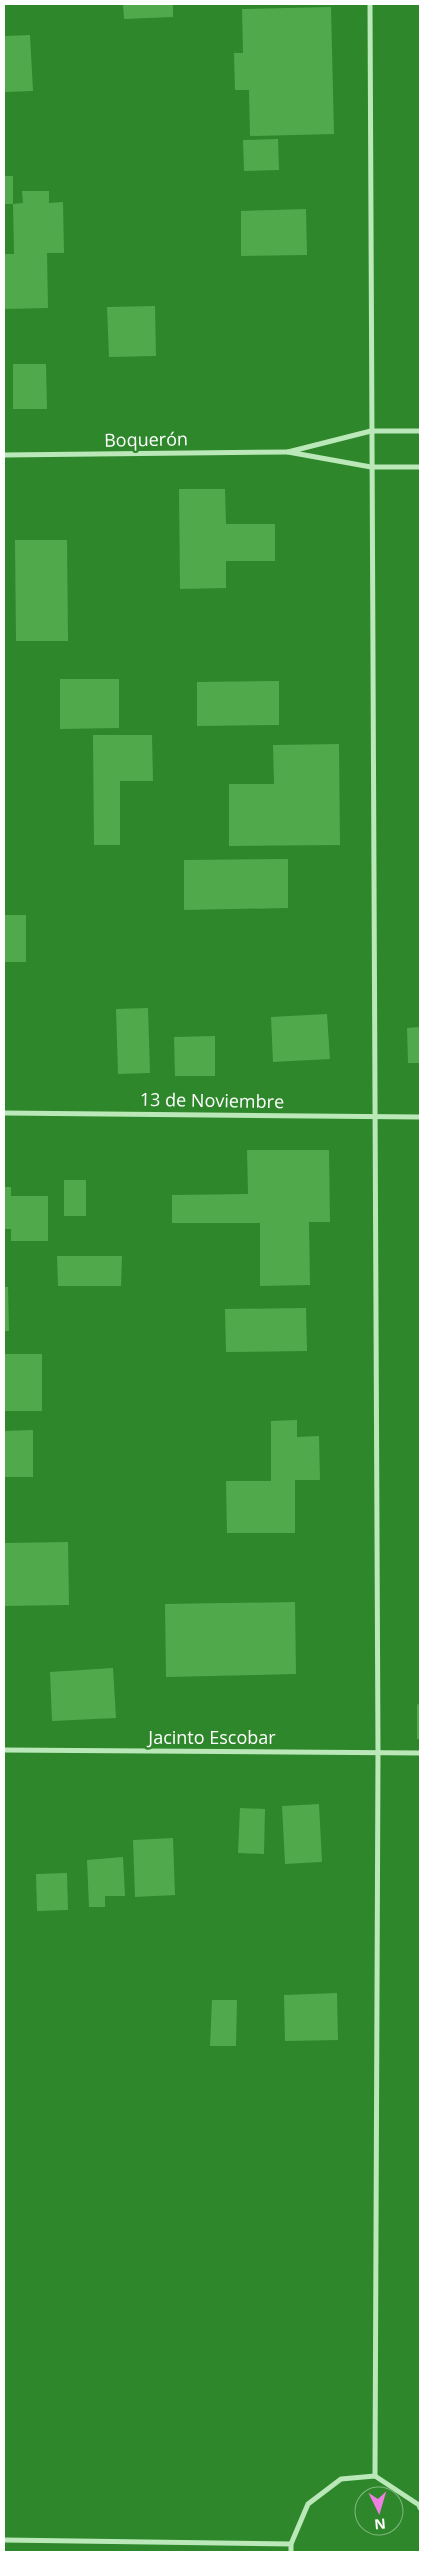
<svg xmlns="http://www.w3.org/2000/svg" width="424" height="2556" viewBox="0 0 424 2556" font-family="'Open Sans',sans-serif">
  <rect width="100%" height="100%" fill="#2e872b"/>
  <!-- building -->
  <g fill="#50aa4c">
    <path d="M 123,4 L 173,4 L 173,17 L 124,19 Z"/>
    <path d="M 331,7 L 334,134 L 250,136 L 249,90 L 235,90 L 234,53 L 243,53 L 242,9 Z"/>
    <path d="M 30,35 L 33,91 L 4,92 L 4,36 Z"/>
    <path d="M 278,139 L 279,170 L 244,171 L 243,140 Z"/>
    <rect x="4" y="176" width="9" height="28"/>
    <path d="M 22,191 L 49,191 L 49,203 L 63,202 L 64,253 L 47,253 L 48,308 L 4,309 L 4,254 L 14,254 L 13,204 L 23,203 Z"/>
    <path d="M 306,209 L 307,255 L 241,256 L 241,211 Z"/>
    <path d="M 155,306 L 156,356 L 109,357 L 107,307 Z"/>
    <path d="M 13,364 L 46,364 L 47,409 L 13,409 Z"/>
    <path d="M 179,489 L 225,489 L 226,524 L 275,524 L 275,561 L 226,561 L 226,588 L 180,589 Z"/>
    <path d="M 15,540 L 67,540 L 68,641 L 16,641 Z"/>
    <path d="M 60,679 L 119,679 L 119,728 L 60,729 Z"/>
    <path d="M 279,681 L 279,725 L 197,726 L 197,682 Z"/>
    <path d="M 93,735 L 152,735 L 153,781 L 120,781 L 120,845 L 94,845 Z"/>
    <path d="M 339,744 L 340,845 L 229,846 L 229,784 L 274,784 L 273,745 Z"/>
    <path d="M 288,859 L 288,908 L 184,910 L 184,860 Z"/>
    <rect x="4" y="915" width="22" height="47"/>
    <path d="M 148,1008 L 150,1073 L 118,1074 L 116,1009 Z"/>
    <path d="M 327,1014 L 330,1059 L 273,1062 L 271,1017 Z"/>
    <path d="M 420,1027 L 420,1063 L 408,1063 L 407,1028 Z"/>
    <path d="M 215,1036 L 215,1076 L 175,1076 L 174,1037 Z"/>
    <path d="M 247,1150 L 329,1150 L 330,1222 L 309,1222 L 310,1285 L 260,1286 L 260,1223 L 172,1223 L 172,1195 L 248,1194 Z"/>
    <rect x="64" y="1180" width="22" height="36"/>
    <path d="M 4,1187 L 11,1187 L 11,1196 L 48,1196 L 48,1241 L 11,1241 L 11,1229 L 4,1229 Z"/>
    <path d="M 57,1256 L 122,1256 L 121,1286 L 58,1286 Z"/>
    <path d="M 4,1287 L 8,1287 L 9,1331 L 4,1331 Z"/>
    <path d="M 306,1308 L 307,1351 L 226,1352 L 225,1309 Z"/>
    <rect x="4" y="1354" width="38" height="57"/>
    <path d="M 297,1420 L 297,1437 L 319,1436 L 320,1480 L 295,1480 L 295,1533 L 227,1533 L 226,1481 L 271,1481 L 271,1421 Z"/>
    <path d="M 33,1430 L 33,1477 L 4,1477 L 4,1431 Z"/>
    <path d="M 68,1542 L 69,1605 L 4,1606 L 4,1543 Z"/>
    <path d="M 295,1602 L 296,1674 L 166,1677 L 165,1604 Z"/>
    <path d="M 113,1668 L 116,1718 L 52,1721 L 50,1672 Z"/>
    <path d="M 417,1704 L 420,1705 L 420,1739 L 417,1739 Z"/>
    <path d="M 319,1804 L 322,1862 L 285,1864 L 282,1806 Z"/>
    <path d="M 240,1808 L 265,1809 L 264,1854 L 238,1853 Z"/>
    <path d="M 173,1838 L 175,1895 L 135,1897 L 133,1840 Z"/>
    <path d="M 123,1857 L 125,1896 L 105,1896 L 105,1907 L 89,1907 L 87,1860 Z"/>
    <path d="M 67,1873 L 68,1910 L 37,1911 L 36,1874 Z"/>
    <path d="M 337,1993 L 338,2040 L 285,2041 L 284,1995 Z"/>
    <path d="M 212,2000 L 237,2000 L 236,2046 L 210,2046 Z"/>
  </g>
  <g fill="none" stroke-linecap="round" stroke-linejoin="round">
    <!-- street -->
    <g stroke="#bae8b8" stroke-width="5">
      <path d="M 370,4 L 378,1753 L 375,2476"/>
      <path d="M 420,431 L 371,431 L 288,452 L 371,467 L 420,467"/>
      <path d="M 4,455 L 288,452"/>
      <path d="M 4,1113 L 420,1117"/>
      <path d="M 4,1750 L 420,1753"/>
      <path d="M 4,2540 L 291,2544"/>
      <path d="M 291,2552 L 291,2544 L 308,2504 L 341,2479 L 375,2476 L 419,2505 L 420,2508"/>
    </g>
  </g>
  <g text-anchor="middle" stroke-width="5" stroke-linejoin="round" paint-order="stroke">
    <!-- street labels -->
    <g font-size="18" fill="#fff" stroke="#2e872b">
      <text transform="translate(146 440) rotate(-1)" y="6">Boquerón</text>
      <text transform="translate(212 1101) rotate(1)" y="6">13 de Noviembre</text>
      <text x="212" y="1744">Jacinto Escobar</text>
    </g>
  </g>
  <!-- border -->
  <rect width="424" height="2556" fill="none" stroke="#ffffff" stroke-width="10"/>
  <!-- north arrow -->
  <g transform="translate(379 2511) rotate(175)"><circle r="24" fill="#2e872b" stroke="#82b780"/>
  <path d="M0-4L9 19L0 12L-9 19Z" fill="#ed80e0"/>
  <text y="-8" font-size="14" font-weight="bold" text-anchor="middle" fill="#ffffff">N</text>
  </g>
</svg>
